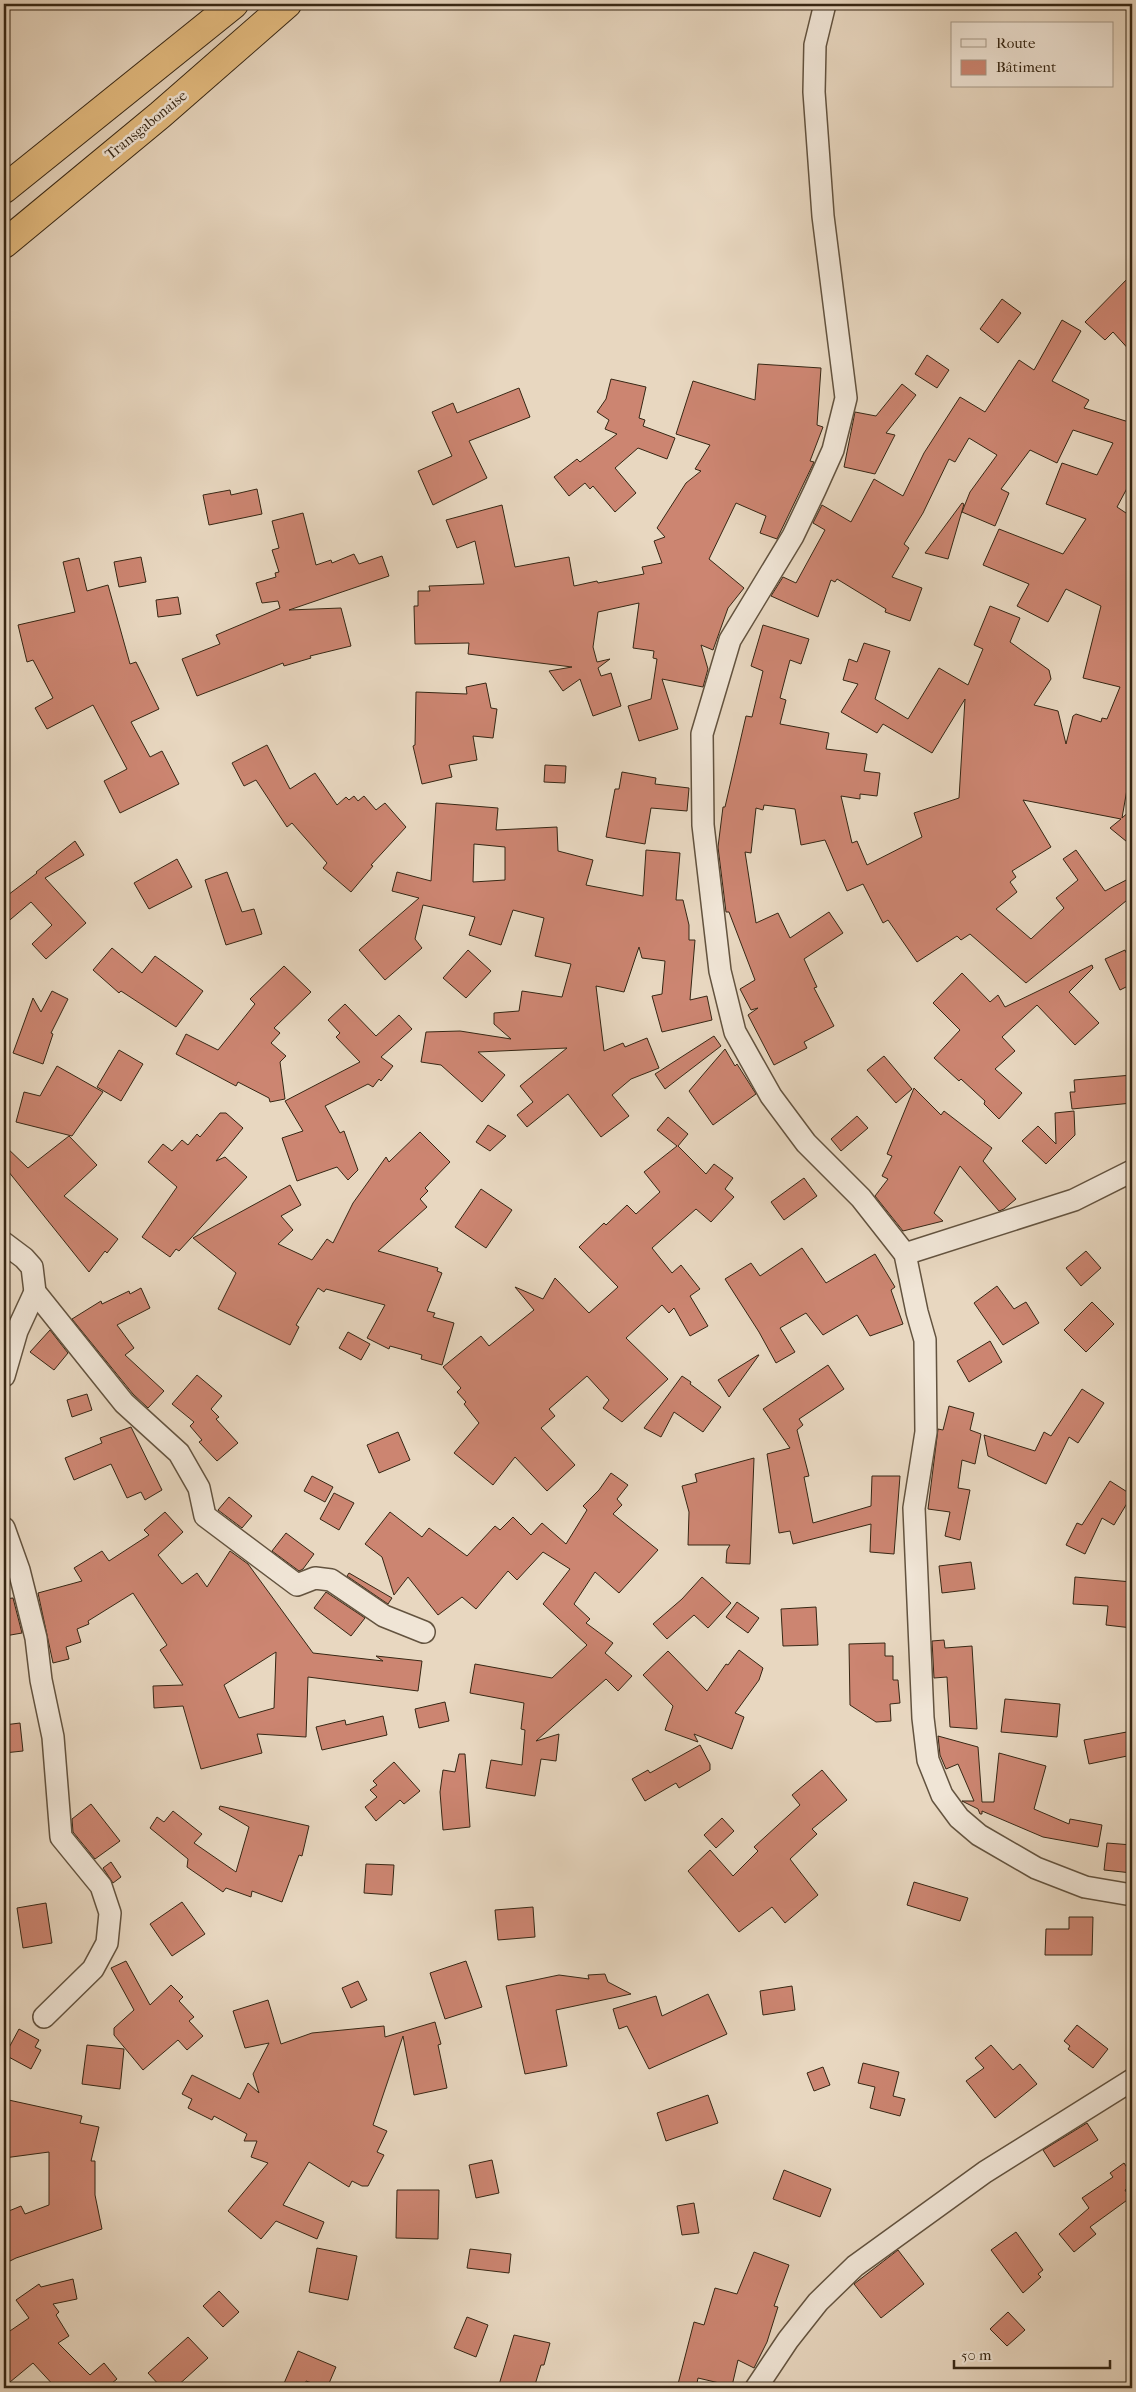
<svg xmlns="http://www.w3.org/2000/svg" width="1136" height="2392" viewBox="0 0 1136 2392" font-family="'IM FELL French Canon',serif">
  <rect width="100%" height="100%" fill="#e8d7c0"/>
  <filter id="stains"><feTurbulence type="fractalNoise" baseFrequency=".004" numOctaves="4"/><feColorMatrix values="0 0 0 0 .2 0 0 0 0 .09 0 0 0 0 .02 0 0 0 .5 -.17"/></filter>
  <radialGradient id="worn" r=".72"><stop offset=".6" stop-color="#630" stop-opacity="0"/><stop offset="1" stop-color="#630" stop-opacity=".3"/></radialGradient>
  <!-- building -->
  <g fill="#cc8571" stroke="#372714" fill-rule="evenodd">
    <path d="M 1132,274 L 1132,353 L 1113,332 L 1105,340 L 1085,322 Z"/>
    <path d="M 1002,299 L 1021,313 L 998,343 L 980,329 Z"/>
    <path d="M 1062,320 L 1081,331 L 1052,381 L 1089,400 L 1084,408 L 1132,423 L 1132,479 L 1117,507 L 1132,517 L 1132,751 L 1127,772 L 1130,772 L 1122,818 L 1132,809 L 1132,846 L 1110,828 L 1121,819 L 1023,800 L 1051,847 L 1012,871 L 1016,877 L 1010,882 L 1017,892 L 996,909 L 1031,939 L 1064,908 L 1056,898 L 1078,880 L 1063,859 L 1076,850 L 1105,891 L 1132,877 L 1132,896 L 1026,983 L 970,934 L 961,940 L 957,936 L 917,962 L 888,920 L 883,923 L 863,884 L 847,891 L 825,840 L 801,845 L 795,809 L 764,805 L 763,810 L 756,808 L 751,853 L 745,852 L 756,923 L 778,913 L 790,938 L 829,912 L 843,933 L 804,959 L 817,987 L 814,988 L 834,1026 L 804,1042 L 807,1048 L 774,1065 L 748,1015 L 758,1008 L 751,1010 L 740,989 L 755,980 L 729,912 L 726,912 L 718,847 L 723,807 L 725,807 L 746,716 L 752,717 L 763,671 L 751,666 L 763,625 L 809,639 L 801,664 L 790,660 L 780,698 L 786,700 L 780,724 L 829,733 L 826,749 L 867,754 L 864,771 L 880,773 L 877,796 L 860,794 L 860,799 L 841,796 L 852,843 L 857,841 L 867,865 L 922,837 L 914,813 L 959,798 L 965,699 L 932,753 L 883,724 L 877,733 L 841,712 L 858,684 L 843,680 L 849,659 L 857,662 L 864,643 L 890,651 L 875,699 L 908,719 L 939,668 L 968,685 L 983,649 L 974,645 L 990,606 L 1020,618 L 1010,642 L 1049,670 L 1051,679 L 1034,705 L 1058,711 L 1066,744 L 1073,716 L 1076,714 L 1101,722 L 1102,718 L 1107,719 L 1120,687 L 1083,678 L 1101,606 L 1066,589 L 1048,622 L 1017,606 L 1029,584 L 983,565 L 999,529 L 1063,554 L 1086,519 L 1046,504 L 1062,463 L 1097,475 L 1113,443 L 1073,430 L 1057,463 L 1030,450 L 1001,489 L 1009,493 L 995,526 L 962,512 L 970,492 L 997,455 L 969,438 L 955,462 L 949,459 L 923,513 L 904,544 L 909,548 L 892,577 L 922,588 L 910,621 L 885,612 L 886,609 L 837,579 L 835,582 L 831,580 L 818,617 L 771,596 L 783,577 L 796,583 L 825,530 L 813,523 L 822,505 L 851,522 L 874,479 L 903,496 L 924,453 L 960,397 L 985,412 L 1019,360 L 1034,370 Z"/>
    <path d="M 927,355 L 949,370 L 937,388 L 915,374 Z"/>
    <path d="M 758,364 L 821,368 L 817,425 L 823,427 L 810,461 L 814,462 L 777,539 L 760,533 L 766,516 L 736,503 L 709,559 L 744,588 L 728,608 L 713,650 L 701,645 L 708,669 L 703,687 L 662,679 L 678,729 L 639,741 L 628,706 L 651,699 L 657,659 L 653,658 L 654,651 L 633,648 L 639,603 L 598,612 L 593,647 L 597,662 L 610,659 L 598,668 L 601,676 L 611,673 L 621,706 L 593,716 L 580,679 L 563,691 L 549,671 L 572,667 L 468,654 L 469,643 L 415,644 L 414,606 L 418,606 L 418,591 L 430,591 L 429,586 L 484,584 L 475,541 L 457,548 L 446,520 L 502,505 L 515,567 L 569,557 L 574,586 L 597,581 L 598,583 L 644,574 L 642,567 L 662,563 L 654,541 L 665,537 L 657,528 L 686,483 L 701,471 L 695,469 L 710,445 L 676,434 L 693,381 L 755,400 Z"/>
    <path d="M 611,379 L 646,387 L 639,418 L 645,420 L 643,426 L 675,438 L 667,459 L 638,448 L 615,468 L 636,493 L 615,512 L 593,486 L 590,489 L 585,483 L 569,496 L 554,477 L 577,459 L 580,462 L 617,434 L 605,429 L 609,420 L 597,412 L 606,399 Z"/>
    <path d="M 902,384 L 916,395 L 886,433 L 895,435 L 875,474 L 844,467 L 855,412 L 876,416 Z"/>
    <path d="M 519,388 L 530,417 L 469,441 L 487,478 L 433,505 L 418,471 L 452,456 L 432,412 L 453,403 L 457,413 Z"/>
    <path d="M 257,489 L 262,514 L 209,525 L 203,495 L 230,490 L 231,495 Z"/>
    <path d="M 962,503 L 964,504 L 948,559 L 925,553 Z"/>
    <path d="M 303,513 L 316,565 L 331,560 L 332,563 L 354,554 L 359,564 L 382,556 L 389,576 L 289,610 L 341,608 L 351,646 L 310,656 L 311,658 L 284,666 L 283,663 L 197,696 L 182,659 L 220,644 L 216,635 L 280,608 L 278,601 L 262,603 L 256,583 L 276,577 L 275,573 L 279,572 L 272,550 L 279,548 L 272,521 Z"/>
    <path d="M 141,557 L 146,582 L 119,587 L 114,562 Z"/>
    <path d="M 79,558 L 87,591 L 108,585 L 130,664 L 136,662 L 159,709 L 131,722 L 150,757 L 162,751 L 179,784 L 120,813 L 104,781 L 127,769 L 93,705 L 47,729 L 35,708 L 53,698 L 33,660 L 27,662 L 18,625 L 75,612 L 63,562 Z"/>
    <path d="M 178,597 L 181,614 L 158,617 L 156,600 Z"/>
    <path d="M 486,683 L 491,708 L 497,709 L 493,738 L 473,736 L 477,760 L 449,765 L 452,777 L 422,784 L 413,746 L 415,745 L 416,692 L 467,694 L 466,687 Z"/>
    <path d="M 267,745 L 290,789 L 315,773 L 337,805 L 346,797 L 349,800 L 354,796 L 358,801 L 364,796 L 376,810 L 385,803 L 406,827 L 371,865 L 373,866 L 351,892 L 323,868 L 327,863 L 292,823 L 287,827 L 256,780 L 244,786 L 232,763 Z"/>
    <path d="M 545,765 L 566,766 L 565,783 L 544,782 Z"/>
    <path d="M 622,772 L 656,778 L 655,784 L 689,788 L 687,811 L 651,808 L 645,844 L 606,837 L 615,789 L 619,789 Z"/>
    <path d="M 436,803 L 498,808 L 496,830 L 557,827 L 558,851 L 593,860 L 586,885 L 643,896 L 646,850 L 680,853 L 676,900 L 683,900 L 689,925 L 689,940 L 695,940 L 690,1000 L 707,996 L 712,1020 L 662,1032 L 652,996 L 662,994 L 665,961 L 642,958 L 639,947 L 624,992 L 596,986 L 604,1051 L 623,1043 L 625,1047 L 647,1038 L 659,1068 L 631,1079 L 612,1095 L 629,1116 L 601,1137 L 568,1094 L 527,1127 L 517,1115 L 533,1102 L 520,1086 L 567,1048 L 478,1052 L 505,1075 L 482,1102 L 441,1065 L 421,1062 L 426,1032 L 460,1031 L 511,1039 L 494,1024 L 494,1013 L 519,1011 L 522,991 L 562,997 L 571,964 L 535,956 L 544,918 L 513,910 L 501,945 L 469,935 L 475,917 L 423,905 L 415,939 L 422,948 L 385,980 L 359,950 L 419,898 L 392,891 L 397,872 L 431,881 ZM 474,844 L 505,847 L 505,880 L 473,882 Z"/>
    <path d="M 75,841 L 84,855 L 45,878 L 86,923 L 46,959 L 32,944 L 52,925 L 31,902 L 4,925 L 4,898 L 37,873 L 36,872 Z"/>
    <path d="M 177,859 L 192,887 L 149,909 L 134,883 Z"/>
    <path d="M 227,872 L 242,912 L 254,909 L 262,934 L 226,945 L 205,880 Z"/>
    <path d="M 112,948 L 142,973 L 155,956 L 203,991 L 176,1027 L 121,991 L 119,993 L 93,970 Z"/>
    <path d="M 468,950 L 491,971 L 466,998 L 443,978 Z"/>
    <path d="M 1125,950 L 1132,966 L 1132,984 L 1120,990 L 1105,959 Z"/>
    <path d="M 1092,965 L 1093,968 L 1069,992 L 1099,1023 L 1075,1045 L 1037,1005 L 1002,1037 L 1015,1051 L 995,1069 L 1022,1093 L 999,1119 L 984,1104 L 985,1101 L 961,1079 L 959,1081 L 934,1058 L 960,1030 L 933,1003 L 962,973 L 990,1002 L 998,995 L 1005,1007 Z"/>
    <path d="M 284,966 L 311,992 L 274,1028 L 280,1033 L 271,1043 L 286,1056 L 280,1062 L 285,1099 L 270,1102 L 269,1098 L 238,1082 L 236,1086 L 176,1054 L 186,1034 L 218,1050 L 255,1004 L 250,999 Z"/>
    <path d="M 52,991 L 68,999 L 51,1033 L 53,1034 L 43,1064 L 13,1053 L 33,998 L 41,1012 Z"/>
    <path d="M 345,1004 L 376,1036 L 399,1015 L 412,1029 L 381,1057 L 393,1066 L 381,1081 L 379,1079 L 373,1087 L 368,1084 L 325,1106 L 340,1133 L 344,1131 L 358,1170 L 348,1180 L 337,1167 L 297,1181 L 282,1138 L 303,1131 L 285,1101 L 360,1062 L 336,1037 L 340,1033 L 328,1020 Z"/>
    <path d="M 714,1036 L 721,1046 L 665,1089 L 655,1074 Z"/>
    <path d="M 725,1049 L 735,1066 L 737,1064 L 756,1094 L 713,1125 L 689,1091 Z"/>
    <path d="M 119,1050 L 143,1064 L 121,1101 L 97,1087 Z"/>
    <path d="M 884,1056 L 912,1089 L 896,1103 L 867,1070 Z"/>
    <path d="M 57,1066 L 103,1092 L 72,1136 L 16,1122 L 24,1092 L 40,1096 Z"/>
    <path d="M 1132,1075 L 1132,1103 L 1072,1109 L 1070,1092 L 1075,1092 L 1074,1080 Z"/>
    <path d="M 914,1088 L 941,1115 L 944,1111 L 992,1148 L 983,1161 L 1016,1199 L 1004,1209 L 999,1211 L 960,1166 L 934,1213 L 943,1221 L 903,1231 L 875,1196 L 888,1179 L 882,1176 L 892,1156 L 887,1154 Z"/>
    <path d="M 1074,1111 L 1075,1135 L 1046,1164 L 1022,1141 L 1038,1126 L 1056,1144 L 1055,1113 Z"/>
    <path d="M 220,1113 L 226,1113 L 243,1128 L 216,1161 L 225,1157 L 247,1177 L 179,1251 L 176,1249 L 170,1257 L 142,1237 L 177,1187 L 148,1162 L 163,1144 L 172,1151 L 182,1140 L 188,1145 L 197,1134 L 200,1137 Z"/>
    <path d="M 857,1116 L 868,1128 L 841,1151 L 831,1139 Z"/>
    <path d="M 668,1117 L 688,1134 L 678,1146 L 706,1174 L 714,1164 L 733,1178 L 725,1189 L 734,1197 L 711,1222 L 696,1209 L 652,1248 L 672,1273 L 681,1265 L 700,1289 L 690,1296 L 708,1326 L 690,1336 L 674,1308 L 669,1313 L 662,1305 L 626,1338 L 668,1379 L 622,1422 L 603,1408 L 609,1400 L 587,1376 L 549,1409 L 555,1416 L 541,1428 L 575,1465 L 547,1491 L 515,1457 L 493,1485 L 454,1453 L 479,1423 L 464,1404 L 466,1402 L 457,1392 L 461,1388 L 443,1367 L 481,1336 L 489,1346 L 534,1310 L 515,1287 L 543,1299 L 555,1278 L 589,1313 L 618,1287 L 579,1247 L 604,1223 L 606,1225 L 627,1205 L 636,1214 L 660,1192 L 644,1172 L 677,1146 L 657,1130 Z"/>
    <path d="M 488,1125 L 506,1136 L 490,1151 L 476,1142 Z"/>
    <path d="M 420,1132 L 450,1162 L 425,1188 L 428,1191 L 420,1199 L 427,1207 L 378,1251 L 438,1268 L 437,1271 L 442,1273 L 427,1311 L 435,1313 L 433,1317 L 454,1323 L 442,1365 L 421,1359 L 422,1355 L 390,1346 L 389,1349 L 367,1338 L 385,1305 L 326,1289 L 324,1292 L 318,1288 L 296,1325 L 299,1327 L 290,1345 L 218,1309 L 236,1273 L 193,1238 L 290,1185 L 301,1205 L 281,1216 L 293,1230 L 278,1244 L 312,1260 L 327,1239 L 333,1243 L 353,1203 L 386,1157 L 389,1162 Z"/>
    <path d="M 69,1136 L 97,1165 L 64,1196 L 118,1239 L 107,1253 L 105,1251 L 89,1272 L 4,1166 L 4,1145 L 28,1168 Z"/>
    <path d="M 804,1178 L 817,1196 L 784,1220 L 771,1202 Z"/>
    <path d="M 481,1189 L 512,1210 L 486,1248 L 455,1227 Z"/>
    <path d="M 802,1248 L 826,1283 L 875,1254 L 895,1287 L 891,1290 L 903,1324 L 870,1336 L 857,1315 L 823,1335 L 806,1313 L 780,1328 L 795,1352 L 776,1363 L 759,1332 L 725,1279 L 751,1263 L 760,1276 Z"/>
    <path d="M 1086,1251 L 1101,1268 L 1081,1286 L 1066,1268 Z"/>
    <path d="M 997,1286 L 1014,1309 L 1026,1302 L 1039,1323 L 1003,1345 L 974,1303 Z"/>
    <path d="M 141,1288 L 150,1308 L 117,1325 L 134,1348 L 125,1355 L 164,1391 L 148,1408 L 133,1394 L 72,1319 L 101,1301 L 102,1304 L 129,1291 L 130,1294 Z"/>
    <path d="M 1092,1302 L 1114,1324 L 1086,1352 L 1064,1330 Z"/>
    <path d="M 50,1330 L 68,1353 L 54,1370 L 30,1352 Z"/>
    <path d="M 348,1332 L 370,1344 L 361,1360 L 339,1348 Z"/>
    <path d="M 990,1341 L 1002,1362 L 969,1382 L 957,1361 Z"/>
    <path d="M 758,1355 L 759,1355 L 729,1397 L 718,1380 Z"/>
    <path d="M 828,1365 L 844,1389 L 799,1419 L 803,1425 L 797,1430 L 809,1476 L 804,1477 L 813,1523 L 871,1506 L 872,1476 L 900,1476 L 894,1554 L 870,1552 L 871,1524 L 793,1544 L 790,1531 L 779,1533 L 767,1454 L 790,1448 L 763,1409 Z"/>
    <path d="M 197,1375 L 222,1396 L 211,1409 L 219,1417 L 216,1419 L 238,1443 L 217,1461 L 199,1442 L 202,1440 L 190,1426 L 194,1422 L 172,1404 Z"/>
    <path d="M 682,1376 L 691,1382 L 690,1384 L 721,1407 L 703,1432 L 674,1412 L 661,1437 L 644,1428 Z"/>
    <path d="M 1082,1389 L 1104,1403 L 1078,1443 L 1069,1437 L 1046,1484 L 988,1456 L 984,1435 L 1035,1451 L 1044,1432 L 1051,1436 Z"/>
    <path d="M 87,1394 L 92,1410 L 72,1417 L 67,1400 Z"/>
    <path d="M 949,1406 L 974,1413 L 970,1430 L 981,1434 L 975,1464 L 962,1460 L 958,1488 L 970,1490 L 960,1540 L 945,1536 L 950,1512 L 928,1509 L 938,1429 L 943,1430 Z"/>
    <path d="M 131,1427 L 162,1490 L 145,1500 L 141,1492 L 127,1498 L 111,1464 L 74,1480 L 65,1458 L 102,1443 L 100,1438 Z"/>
    <path d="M 398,1432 L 410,1460 L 379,1473 L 367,1445 Z"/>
    <path d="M 754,1458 L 750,1564 L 726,1563 L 727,1550 L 730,1545 L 688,1545 L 689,1512 L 682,1486 L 697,1482 L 695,1474 Z"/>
    <path d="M 611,1473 L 628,1485 L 617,1499 L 622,1505 L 613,1514 L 658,1550 L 619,1593 L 595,1572 L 574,1604 L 590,1619 L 586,1623 L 613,1643 L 605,1653 L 632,1676 L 618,1691 L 606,1679 L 536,1741 L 559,1734 L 556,1761 L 541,1759 L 535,1796 L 486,1788 L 491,1760 L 522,1765 L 525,1730 L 521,1729 L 524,1703 L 470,1693 L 475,1664 L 552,1678 L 587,1645 L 543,1604 L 570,1569 L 543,1552 L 517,1580 L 508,1571 L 476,1609 L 462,1597 L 438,1615 L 408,1577 L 394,1595 L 382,1557 L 365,1544 L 390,1512 L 422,1537 L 429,1528 L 467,1556 L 495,1526 L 500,1530 L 513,1517 L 531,1535 L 542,1523 L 566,1544 L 587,1510 L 583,1506 L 599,1490 Z"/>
    <path d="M 312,1476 L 333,1487 L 325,1502 L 304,1491 Z"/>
    <path d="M 1110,1481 L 1132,1495 L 1114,1525 L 1102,1518 L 1085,1554 L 1066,1545 L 1077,1523 L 1082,1525 Z"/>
    <path d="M 334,1493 L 354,1503 L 339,1530 L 320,1519 Z"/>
    <path d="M 229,1497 L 252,1516 L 242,1528 L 218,1510 Z"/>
    <path d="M 165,1512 L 183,1532 L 158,1555 L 182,1584 L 197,1573 L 207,1587 L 230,1551 L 248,1564 L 313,1653 L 383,1661 L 376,1656 L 422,1661 L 418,1691 L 308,1677 L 306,1737 L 257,1734 L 262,1753 L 201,1769 L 183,1706 L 154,1708 L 153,1686 L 183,1685 L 160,1650 L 167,1645 L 133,1593 L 88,1621 L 89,1624 L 77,1629 L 81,1642 L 66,1647 L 69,1659 L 53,1663 L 38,1593 L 82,1581 L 74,1568 L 102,1551 L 109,1561 L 149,1535 L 144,1530 ZM 276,1652 L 274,1708 L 239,1718 L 224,1685 Z"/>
    <path d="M 286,1533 L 314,1554 L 303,1569 L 299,1571 L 272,1551 Z"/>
    <path d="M 971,1562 L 975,1589 L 942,1593 L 939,1566 Z"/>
    <path d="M 349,1573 L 392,1598 L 388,1604 L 347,1576 Z"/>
    <path d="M 702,1577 L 731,1603 L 708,1628 L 694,1615 L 667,1639 L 653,1624 L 682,1599 Z"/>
    <path d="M 1075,1577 L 1132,1582 L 1132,1628 L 1106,1625 L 1108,1606 L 1073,1604 Z"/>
    <path d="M 326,1592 L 365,1618 L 351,1636 L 314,1608 Z"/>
    <path d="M 13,1598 L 22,1633 L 5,1636 L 4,1599 Z"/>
    <path d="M 737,1602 L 759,1618 L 748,1633 L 726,1617 Z"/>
    <path d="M 816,1607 L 818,1645 L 783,1646 L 781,1609 Z"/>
    <path d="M 944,1640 L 945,1648 L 972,1646 L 977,1729 L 950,1727 L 947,1677 L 934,1678 L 932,1641 Z"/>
    <path d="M 885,1643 L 885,1656 L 893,1656 L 893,1680 L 898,1680 L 900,1703 L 890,1704 L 891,1721 L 876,1722 L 850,1705 L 849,1644 Z"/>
    <path d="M 739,1650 L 763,1668 L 759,1680 L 735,1713 L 744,1717 L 732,1749 L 694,1734 L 698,1742 L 665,1730 L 673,1706 L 643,1675 L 668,1651 L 707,1691 L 726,1664 L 728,1665 Z"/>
    <path d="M 1005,1699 L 1060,1704 L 1057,1737 L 1001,1732 Z"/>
    <path d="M 445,1702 L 449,1721 L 419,1728 L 415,1709 Z"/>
    <path d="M 383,1716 L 387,1735 L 322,1750 L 316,1727 L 345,1720 L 346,1725 Z"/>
    <path d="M 20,1723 L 23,1751 L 4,1753 L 4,1725 Z"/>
    <path d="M 1132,1731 L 1132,1755 L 1089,1764 L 1084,1740 Z"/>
    <path d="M 938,1736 L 978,1747 L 982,1802 L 994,1802 L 999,1753 L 1046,1766 L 1034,1809 L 1069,1824 L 1070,1819 L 1102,1825 L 1098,1847 L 1043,1837 L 982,1811 L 982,1814 L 980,1814 L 978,1809 L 962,1801 L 974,1801 L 958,1764 L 946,1769 L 940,1755 Z"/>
    <path d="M 700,1745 L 710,1764 L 710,1770 L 679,1788 L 676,1783 L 645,1801 L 632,1779 L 648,1770 L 650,1773 Z"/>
    <path d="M 459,1754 L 465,1754 L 470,1827 L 443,1830 L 440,1792 L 443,1770 L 455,1772 Z"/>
    <path d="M 394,1762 L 420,1791 L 404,1804 L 400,1800 L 376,1821 L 365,1807 L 377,1797 L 370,1790 L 377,1785 L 373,1781 Z"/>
    <path d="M 822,1770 L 847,1800 L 812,1829 L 817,1834 L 790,1859 L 818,1895 L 785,1923 L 772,1907 L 739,1932 L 688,1871 L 710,1850 L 733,1876 L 758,1851 L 754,1847 L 800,1805 L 792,1795 Z"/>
    <path d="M 91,1804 L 120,1841 L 95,1859 L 73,1832 L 72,1819 Z"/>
    <path d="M 220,1806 L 309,1826 L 302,1856 L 299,1855 L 282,1902 L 252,1891 L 251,1897 L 226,1888 L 223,1892 L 187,1867 L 188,1859 L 150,1828 L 157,1817 L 164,1822 L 173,1811 L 202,1834 L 194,1843 L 236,1872 L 249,1827 L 219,1809 Z"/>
    <path d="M 722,1818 L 734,1831 L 716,1848 L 704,1835 Z"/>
    <path d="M 1107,1843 L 1132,1845 L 1132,1873 L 1104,1870 Z"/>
    <path d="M 111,1862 L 121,1877 L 113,1883 L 103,1868 Z"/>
    <path d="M 366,1864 L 394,1865 L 392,1895 L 364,1893 Z"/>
    <path d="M 914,1882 L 968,1898 L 960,1921 L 907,1905 Z"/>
    <path d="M 182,1902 L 205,1934 L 172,1956 L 150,1924 Z"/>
    <path d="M 46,1903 L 52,1943 L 23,1948 L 17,1908 Z"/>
    <path d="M 533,1907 L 535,1937 L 498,1940 L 495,1910 Z"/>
    <path d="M 1069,1917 L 1093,1917 L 1092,1955 L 1045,1955 L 1046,1929 L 1069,1929 Z"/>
    <path d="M 126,1961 L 150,2005 L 171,1985 L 183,1997 L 179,2001 L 194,2017 L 189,2021 L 203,2036 L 187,2050 L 178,2040 L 143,2070 L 114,2035 L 114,2028 L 134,2010 L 111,1968 Z"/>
    <path d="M 466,1961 L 482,2007 L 445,2019 L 430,1973 Z"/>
    <path d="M 605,1974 L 608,1982 L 631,1994 L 556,2010 L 567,2066 L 525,2074 L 506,1986 L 559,1975 L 589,1979 L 588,1975 Z"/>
    <path d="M 358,1981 L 367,2000 L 351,2008 L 342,1988 Z"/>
    <path d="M 792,1986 L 795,2010 L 763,2015 L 760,1991 Z"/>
    <path d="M 708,1994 L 727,2034 L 649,2069 L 627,2026 L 619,2029 L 613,2009 L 656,1996 L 662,2016 Z"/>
    <path d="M 268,2000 L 281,2044 L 312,2033 L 384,2026 L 385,2037 L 435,2022 L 441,2044 L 438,2045 L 447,2088 L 414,2095 L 403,2036 L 373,2125 L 387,2131 L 377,2152 L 384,2155 L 368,2186 L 362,2186 L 352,2181 L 349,2187 L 309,2162 L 283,2205 L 324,2222 L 317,2239 L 276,2221 L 261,2239 L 228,2211 L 268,2163 L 251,2157 L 257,2141 L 244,2141 L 247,2134 L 214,2116 L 212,2120 L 188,2108 L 192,2099 L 182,2094 L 192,2075 L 240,2099 L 248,2083 L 259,2093 L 253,2074 L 269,2043 L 245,2048 L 233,2011 Z"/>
    <path d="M 1077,2025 L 1108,2049 L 1093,2068 L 1068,2049 L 1070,2046 L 1064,2041 Z"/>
    <path d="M 19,2029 L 39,2040 L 35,2047 L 41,2050 L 31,2069 L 5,2055 Z"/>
    <path d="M 87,2045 L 124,2049 L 120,2089 L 82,2084 Z"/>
    <path d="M 991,2045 L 1013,2070 L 1020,2064 L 1037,2084 L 995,2118 L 966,2081 L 984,2068 L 975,2058 Z"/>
    <path d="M 863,2063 L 899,2072 L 893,2096 L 905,2099 L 900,2116 L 870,2108 L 875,2087 L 858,2083 Z"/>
    <path d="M 823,2067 L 830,2085 L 814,2091 L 807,2073 Z"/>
    <path d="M 708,2095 L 718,2123 L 666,2141 L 657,2113 Z"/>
    <path d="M 4,2099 L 82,2116 L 80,2123 L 99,2127 L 91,2161 L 95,2161 L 95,2195 L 102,2229 L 16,2258 L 4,2264 L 4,2213 L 21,2206 L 25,2214 L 49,2205 L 49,2152 L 4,2158 Z"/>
    <path d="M 1087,2123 L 1098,2140 L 1054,2167 L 1043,2150 Z"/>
    <path d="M 492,2160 L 499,2193 L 476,2198 L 469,2165 Z"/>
    <path d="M 1124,2163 L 1132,2175 L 1132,2185 L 1125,2190 L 1130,2198 L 1090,2227 L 1096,2234 L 1074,2252 L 1059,2234 L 1089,2208 L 1082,2198 L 1113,2177 L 1110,2173 Z"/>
    <path d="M 784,2170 L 831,2189 L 820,2217 L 773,2199 Z"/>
    <path d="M 397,2190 L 439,2190 L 438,2239 L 396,2238 Z"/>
    <path d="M 694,2203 L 699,2233 L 682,2235 L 677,2206 Z"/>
    <path d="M 1016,2232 L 1043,2270 L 1038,2274 L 1041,2277 L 1023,2293 L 991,2250 Z"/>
    <path d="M 317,2248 L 357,2256 L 348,2300 L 309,2292 Z"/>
    <path d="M 470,2249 L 511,2254 L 509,2273 L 467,2268 Z"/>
    <path d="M 898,2250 L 924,2284 L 881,2318 L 854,2284 Z"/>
    <path d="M 754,2252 L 789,2265 L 774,2306 L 778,2307 L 767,2342 L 754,2368 L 738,2360 L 732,2386 L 698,2378 L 696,2388 L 678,2384 L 694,2322 L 704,2325 L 715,2288 L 737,2294 Z"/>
    <path d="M 73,2279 L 77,2299 L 53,2304 L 59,2312 L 56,2315 L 69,2336 L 58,2343 L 90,2375 L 104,2363 L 117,2379 L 106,2388 L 56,2388 L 33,2363 L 4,2387 L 4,2335 L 29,2318 L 16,2300 L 39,2284 L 41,2287 Z"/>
    <path d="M 219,2291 L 239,2312 L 223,2327 L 203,2306 Z"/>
    <path d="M 1008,2312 L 1025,2330 L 1007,2346 L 990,2329 Z"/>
    <path d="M 467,2317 L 488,2325 L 476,2357 L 454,2348 Z"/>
    <path d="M 514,2335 L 550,2343 L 544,2365 L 541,2365 L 534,2388 L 498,2388 Z"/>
    <path d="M 188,2337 L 208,2358 L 175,2388 L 162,2388 L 148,2373 Z"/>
    <path d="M 298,2351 L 336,2367 L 327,2388 L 306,2381 L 305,2388 L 282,2388 Z"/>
  </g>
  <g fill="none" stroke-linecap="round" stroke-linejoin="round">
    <!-- minor casing -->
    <g stroke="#63533f" stroke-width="24">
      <g id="minor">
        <path d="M 825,4 L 815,45 L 814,92 L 823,216 L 846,398 L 833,450 L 815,490 L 793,536 L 730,640 L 702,734 L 703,825 L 720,971 L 735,1032 L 771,1096 L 806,1143 L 861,1198 L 905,1254 L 917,1312 L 925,1340 L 926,1432 L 914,1508 L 923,1718 L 928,1760 L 942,1795 L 959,1818 L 979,1835 L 1036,1868 L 1085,1887 L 1132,1895"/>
        <path d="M 4,1243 L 24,1258 L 32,1267 L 35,1292 L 124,1403 L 179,1453 L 199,1488 L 205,1516 L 297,1585 L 315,1578 L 331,1580 L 384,1616 L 424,1632"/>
        <path d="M 905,1254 L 1074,1200 L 1132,1171"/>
        <path d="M 4,1376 L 17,1331 L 35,1292"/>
        <path d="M 4,1528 L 19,1570 L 36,1638 L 41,1680 L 53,1737 L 61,1837 L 101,1886 L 110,1913 L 107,1943 L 93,1969 L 44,2017"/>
        <path d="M 756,2388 L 788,2340 L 818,2302 L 855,2266 L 985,2172 L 1132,2080"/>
      </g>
    </g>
    <!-- highway casing -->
    <g stroke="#372714" stroke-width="30">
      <g id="highway">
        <path d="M 4,189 L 234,4"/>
        <path d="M 4,244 L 160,115 L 287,4"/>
      </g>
    </g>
    <!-- minor -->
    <use href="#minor" stroke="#f0e5d6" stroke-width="21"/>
    <!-- highway -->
    <use href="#highway" stroke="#e4bc80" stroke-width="28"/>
  </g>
  <g text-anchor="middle" stroke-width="5" stroke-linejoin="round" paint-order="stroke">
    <!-- street labels -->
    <g font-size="15" fill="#372714" stroke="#f0e5d6">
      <text transform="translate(146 125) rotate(-39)" y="5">Transgabonaise</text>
    </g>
  </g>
  <!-- margin -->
  <rect width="1136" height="2392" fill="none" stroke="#e8d7c0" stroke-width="20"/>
  <rect x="5" y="5" width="1126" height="2382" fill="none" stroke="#372714" stroke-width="2.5"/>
  <rect x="10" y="10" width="1116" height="2372" fill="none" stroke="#372714"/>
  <!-- legend -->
  <rect x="951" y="22" width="162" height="65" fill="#f0e5d6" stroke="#a69988"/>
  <rect x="961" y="39" width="25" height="8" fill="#f0e5d6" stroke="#a69988"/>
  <text x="996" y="48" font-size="15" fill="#372714">Route</text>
  <rect x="961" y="60" width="25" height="15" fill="#cc8571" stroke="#a69988"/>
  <text x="996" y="72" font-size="15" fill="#372714">Bâtiment</text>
  <!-- scale -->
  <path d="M954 2360v8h156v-8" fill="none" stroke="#372714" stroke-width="2.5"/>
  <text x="961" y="2360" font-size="15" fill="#372714" stroke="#f0e5d6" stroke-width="4" paint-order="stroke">50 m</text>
  <rect width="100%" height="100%" filter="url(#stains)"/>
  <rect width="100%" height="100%" fill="url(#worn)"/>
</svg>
